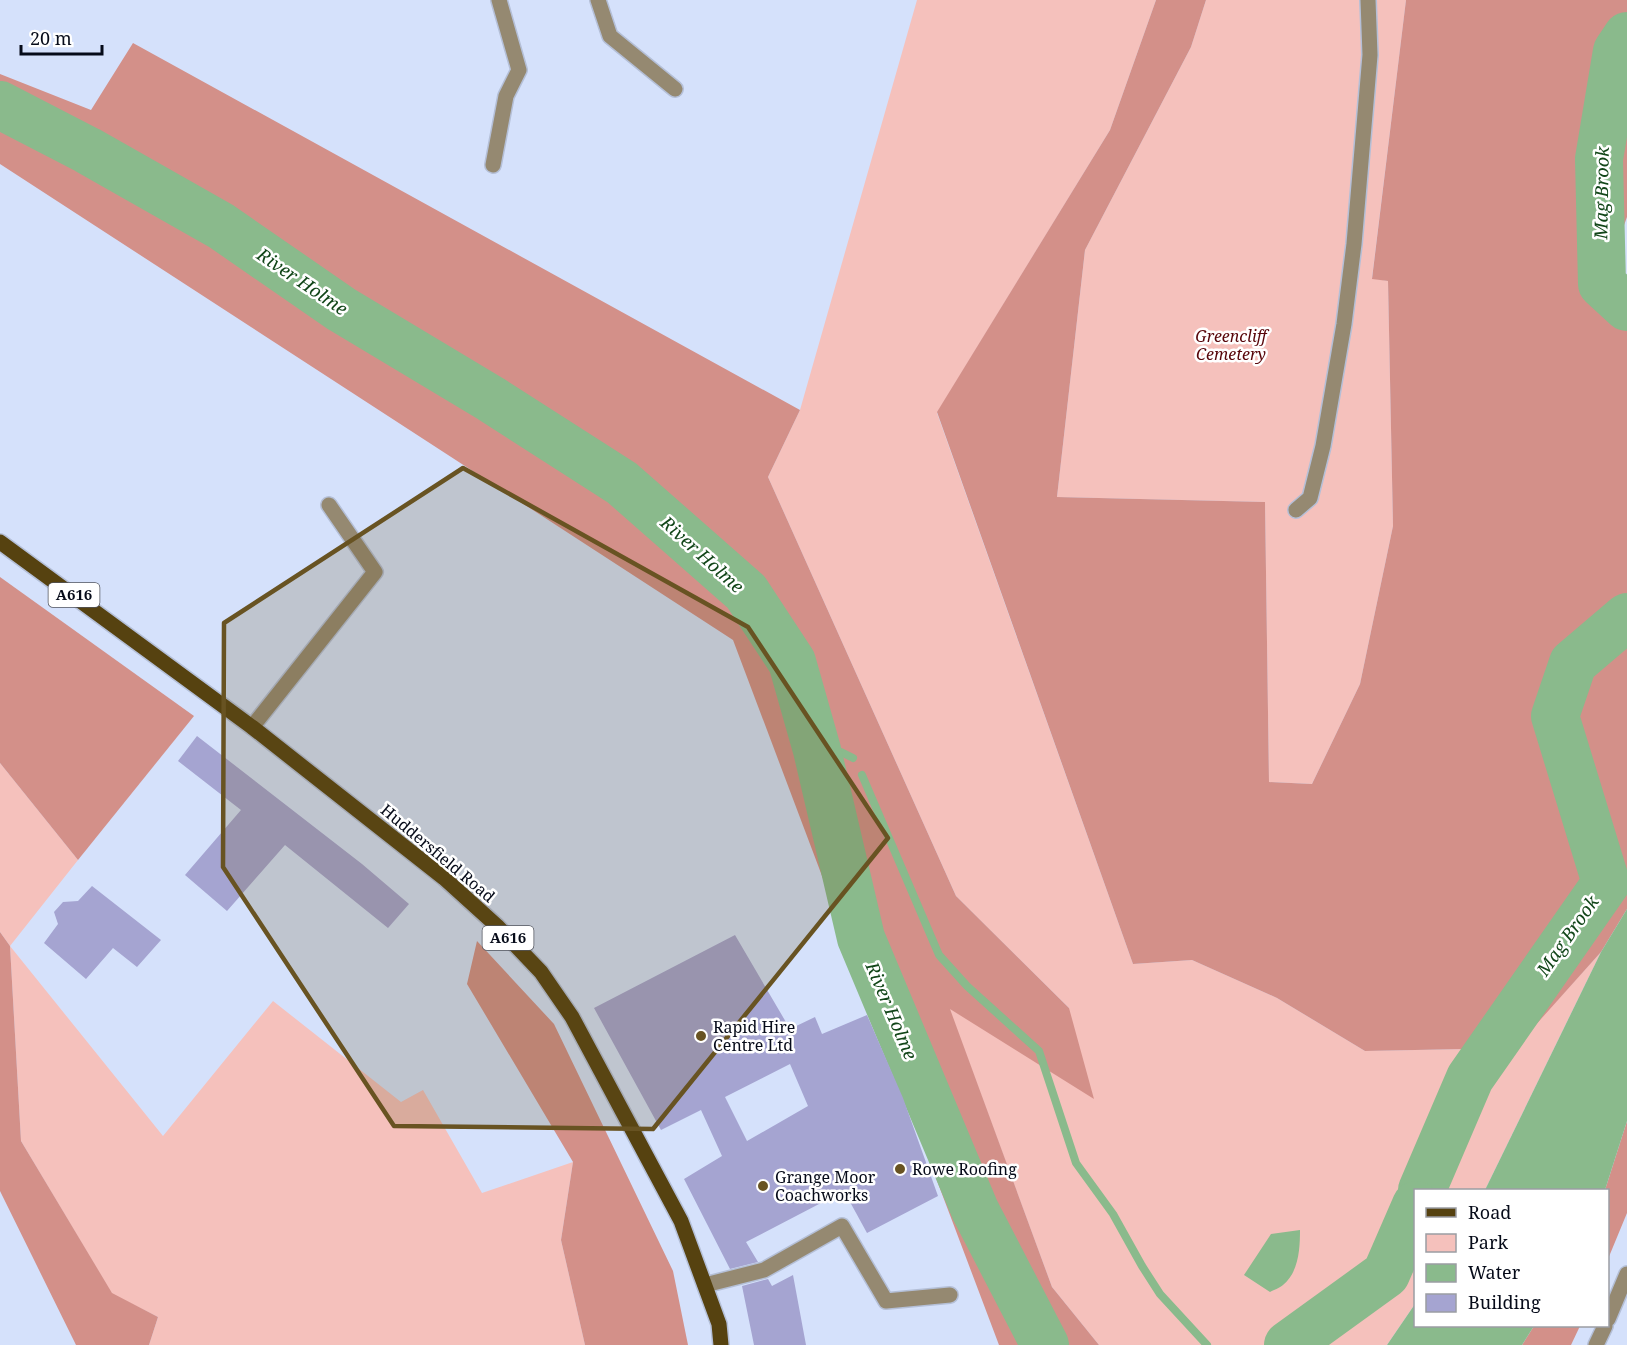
<svg xmlns="http://www.w3.org/2000/svg" width="1627" height="1345" viewBox="0 0 1627 1345" font-family="'Noto Serif',serif">
  <rect width="100%" height="100%" fill="#d5e1fb"/>
  <!-- green -->
  <g fill="#f5c1bc">
    <path d="M 917,0 L 1156,0 L 1110,130 L 937,413 L 1133,964 L 1192,960 L 1277,998 L 1365,1051 L 1514,1048 L 1601,952 L 1485,1190 L 1416,1190 L 1415,1304 L 1387,1345 L 1312,1345 L 1300,1324 L 1267,1345 L 1099,1345 L 1052,1287 L 949,1008 L 1069,1008 L 956,896 L 768,477 L 800,410 Z"/>
    <path d="M 1206,0 L 1406,0 L 1372,278 L 1388,281 L 1393,526 L 1360,684 L 1312,784 L 1269,782 L 1265,502 L 1057,497 L 1085,250 L 1191,47 Z"/>
    <path d="M 0,763 L 78,860 L 10,946 L 163,1136 L 273,1001 L 401,1102 L 423,1090 L 482,1193 L 573,1162 L 561,1240 L 585,1345 L 149,1345 L 158,1317 L 112,1294 L 21,1141 L 10,946 L 0,932 Z"/>
  </g>
  <!-- forest -->
  <g fill="#d39089">
    <path d="M 1156,0 L 1206,0 L 1191,47 L 1085,250 L 1057,497 L 1265,502 L 1269,782 L 1312,784 L 1360,684 L 1393,526 L 1388,281 L 1372,279 L 1406,0 L 1627,0 L 1627,217 L 1611,261 L 1627,276 L 1627,909 L 1601,952 L 1515,1048 L 1365,1051 L 1277,998 L 1192,960 L 1133,964 L 937,412 L 1110,130 Z"/>
    <path d="M 133,43 L 800,410 L 768,477 L 956,896 L 1069,1008 L 1094,1099 L 950,1009 L 1052,1287 L 1099,1345 L 999,1345 L 733,640 L 0,164 L 0,74 L 91,110 Z"/>
    <path d="M 0,577 L 194,716 L 78,860 L 0,763 Z"/>
    <path d="M 0,932 L 10,946 L 21,1141 L 112,1293 L 158,1317 L 149,1345 L 76,1345 L 0,1191 Z"/>
    <path d="M 477,941 L 554,1024 L 673,1271 L 688,1345 L 585,1345 L 561,1240 L 573,1162 L 467,984 Z"/>
    <path d="M 1627,1121 L 1627,1213 L 1608,1259 L 1608,1190 L 1605,1190 Z"/>
    <path d="M 1300,1324 L 1312,1345 L 1267,1345 Z"/>
    <path d="M 1534,1326 L 1580,1326 L 1571,1345 L 1522,1345 Z"/>
  </g>
  <!-- water -->
  <g fill="#8aba8c">
    <path d="M 1627,909 L 1627,1121 L 1605,1190 L 1485,1190 L 1601,952 Z"/>
    <path d="M 1300,1230 C 1300,1248 1299,1272 1283,1285 C 1280,1288 1273,1290 1270,1292 L 1244,1275 L 1271,1234 Z"/>
    <path d="M 1415,1304 L 1416,1326 L 1534,1326 L 1522,1345 L 1387,1345 Z"/>
  </g>
  <g fill="none" stroke-linecap="round" stroke-linejoin="round">
    <!-- stream -->
    <g stroke="#8aba8c" stroke-width="8">
      <path d="M 817,750 L 841,752 L 853,758"/>
      <path d="M 862,775 L 939,955 L 967,986 L 1039,1051 L 1076,1163 L 1113,1214 L 1142,1266 L 1160,1294 L 1207,1345"/>
    </g>
    <!-- river -->
    <g stroke="#8aba8c" stroke-width="48">
      <path d="M 1627,36 L 1617,51 L 1599,159 L 1602,284 L 1627,307"/>
      <path d="M 0,105 L 87,150 L 221,226 L 341,309 L 491,399 L 622,483 L 746,592 L 792,662 L 817,750 L 861,938 L 975,1210 L 1045,1345"/>
      <path d="M 1422,1190 L 1470,1078 L 1606,883 L 1555,716 L 1573,663 L 1627,617"/>
      <path d="M 1288,1345 L 1386,1274 L 1416,1205"/>
    </g>
  </g>
  <!-- building -->
  <g fill="#a5a4d1" fill-rule="evenodd">
    <path d="M 197,736 L 362,864 L 409,904 L 388,928 L 285,845 L 227,911 L 185,875 L 241,810 L 178,761 Z"/>
    <path d="M 92,886 L 161,940 L 137,967 L 113,948 L 86,979 L 44,943 L 58,924 L 54,912 L 63,902 L 78,901 Z"/>
    <path d="M 735,935 L 790,1029 L 815,1017 L 822,1034 L 867,1015 L 903,1098 L 938,1196 L 867,1233 L 844,1191 L 746,1242 L 758,1262 L 730,1269 L 684,1179 L 722,1156 L 701,1110 L 661,1130 L 594,1008 ZM 790,1064 L 808,1106 L 747,1141 L 725,1097 Z"/>
    <path d="M 793,1275 L 806,1345 L 754,1345 L 742,1286 L 768,1279 L 772,1286 Z"/>
  </g>
  <g fill="none" stroke-linecap="round" stroke-linejoin="round">
    <!-- minor casing -->
    <g stroke="#b4bfd7" stroke-width="18">
      <g id="minor">
        <path d="M 598,0 L 610,36 L 675,89"/>
        <path d="M 493,165 L 506,96 L 519,70 L 499,0"/>
        <path d="M 1296,510 L 1310,498 L 1323,446 L 1344,324 L 1354,244 L 1370,55 L 1368,0"/>
        <path d="M 252,727 L 375,572 L 329,505"/>
        <path d="M 705,1285 L 764,1270 L 842,1226 L 886,1301 L 950,1295"/>
        <path d="M 1608,1319 L 1627,1274"/>
        <path d="M 1596,1345 L 1605,1326"/>
      </g>
    </g>
    <!-- major casing -->
    <g stroke="#b4bfd7" stroke-width="18">
      <path id="major" d="M 0,542 L 252,727 L 444,878 L 497,926 L 541,972 L 572,1017 L 681,1221 L 719,1324 L 721,1345"/>
    </g>
    <!-- minor -->
    <use href="#minor" stroke="#958971" stroke-width="15"/>
    <!-- major -->
    <use href="#major" stroke="#564210" stroke-width="15"/>
  </g>
  <!-- marked area -->
  <path fill="#685322" fill-opacity="0.2" stroke="#685322" stroke-width="4.5" stroke-linejoin="round" d="M 463,468 L 748,627 L 888,838 L 653,1129 L 394,1126 L 223,867 L 224,623 Z"/>
  <!-- markers -->
  <g fill="#685322" stroke="#fff" stroke-width="2">
    <circle cx="701" cy="1036" r="6"/>
    <circle cx="900" cy="1169" r="6"/>
    <circle cx="763" cy="1186" r="6"/>
  </g>
  <g text-anchor="middle" stroke-width="5" stroke-linejoin="round" paint-order="stroke">
    <!-- shield labels -->
    <g fill="#fff" stroke="#51545e" stroke-width="1.5">
      <rect x="48.5" y="583" width="51" height="24" rx="4.5"/>
      <rect x="482.5" y="926" width="51" height="24" rx="4.5"/>
    </g>
    <g font-size="15" font-weight="bold" fill="#060b19">
      <text x="74" y="600">A616</text>
      <text x="508" y="943">A616</text>
    </g>
    <!-- park labels -->
    <g font-size="16" font-style="italic" fill="#570509" stroke="#fff">
      <text x="1231" y="342">Greencliff<tspan x="1231" dy="18">Cemetery</tspan></text>
    </g>
    <!-- street labels -->
    <g font-size="16" fill="#060b19" stroke="#fff">
      <text transform="translate(438 853) rotate(40)" y="6">Huddersfield Road</text>
    </g>
    <!-- poi labels -->
    <g font-size="16" fill="#060b19" stroke="#fff" text-anchor="start">
      <text x="713" y="1033">Rapid Hire<tspan x="713" dy="18">Centre Ltd</tspan></text>
      <text x="912" y="1175">Rowe Roofing</text>
      <text x="775" y="1183">Grange Moor<tspan x="775" dy="18">Coachworks</tspan></text>
    </g>
    <!-- water labels -->
    <g font-size="18" font-style="italic" fill="#124619" stroke="#fff">
      <text transform="translate(1602 193) rotate(-89)" y="6">Mag Brook</text>
      <text transform="translate(302 282) rotate(34)" y="6">River Holme</text>
      <text transform="translate(702 555) rotate(42)" y="6">River Holme</text>
      <text transform="translate(1568 936) rotate(-55)" y="6">Mag Brook</text>
      <text transform="translate(891 1011) rotate(67)" y="6">River Holme</text>
    </g>
  </g>
  <!-- legend -->
  <rect x="1414" y="1189" width="195" height="138" fill="#ffffff" stroke="#9b9da3" stroke-width="1.5"/>
  <rect x="1426" y="1208" width="30" height="9" fill="#564210" stroke="#9b9da3" stroke-width="1.5"/>
  <text x="1468" y="1219" font-size="18" fill="#060b19">Road</text>
  <rect x="1426" y="1234" width="30" height="18" fill="#f5c1bc" stroke="#9b9da3" stroke-width="1.5"/>
  <text x="1468" y="1249" font-size="18" fill="#060b19">Park</text>
  <rect x="1426" y="1264" width="30" height="18" fill="#8aba8c" stroke="#9b9da3" stroke-width="1.5"/>
  <text x="1468" y="1279" font-size="18" fill="#060b19">Water</text>
  <rect x="1426" y="1294" width="30" height="18" fill="#a5a4d1" stroke="#9b9da3" stroke-width="1.5"/>
  <text x="1468" y="1309" font-size="18" fill="#060b19">Building</text>
  <!-- scale -->
  <path d="M21 45v9h81v-9" fill="none" stroke="#060b19" stroke-width="3"/>
  <text x="30" y="45" font-size="18" fill="#060b19" stroke="#ffffff" stroke-width="4.5" paint-order="stroke">20 m</text>
</svg>
